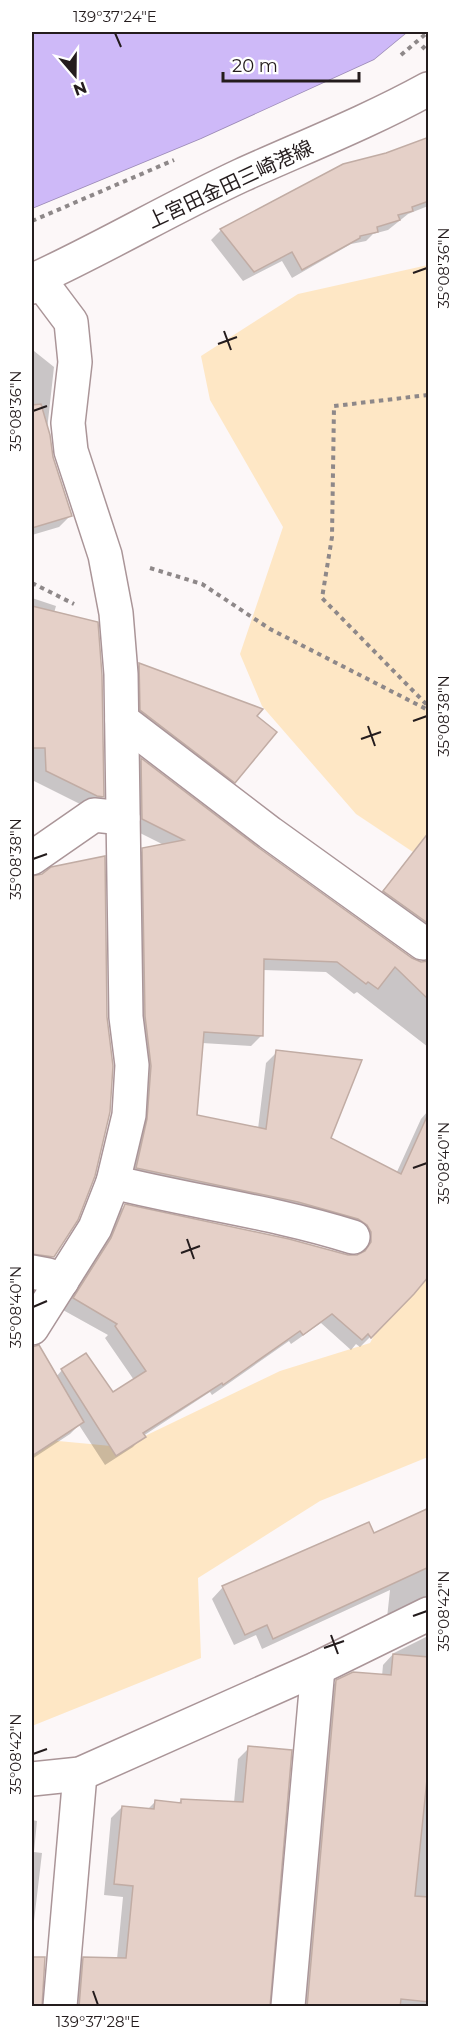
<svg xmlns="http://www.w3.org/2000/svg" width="460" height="2038" viewBox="0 0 460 2038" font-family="Montserrat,'Noto Sans JP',sans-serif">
  <rect width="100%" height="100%" fill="#fcf7f8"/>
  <!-- green -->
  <g fill="#fee7c5">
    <path d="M 428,265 L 428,862 L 356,814 L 262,706 L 240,654 L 283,527 L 210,400 L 201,356 L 298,294 Z"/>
    <path d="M 428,1228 L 428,1457 L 320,1501 L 198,1578 L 201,1658 L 32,1726 L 32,1441 L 37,1439 L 122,1447 L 280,1371 L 370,1343 L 423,1244 Z"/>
  </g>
  <!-- water -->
  <path fill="#ceb9f8" stroke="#9b8ab6" stroke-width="1.5" d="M 32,32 L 408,32 L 374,60 L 201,139 L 32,209 Z"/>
  <!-- pier -->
  <path fill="#fcf7f8" d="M 408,32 L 411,32 L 375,63 L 202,142 L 32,212 L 32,209 L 201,139 L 374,60 Z"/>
  <!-- shadow -->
  <g fill="#0003">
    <path d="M 428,139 L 428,206 L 408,214 L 388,230 L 373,234 L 366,241 L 351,244 L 292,278 L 282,261 L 243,281 L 211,240 L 221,230 L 387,154 Z"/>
    <path d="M 34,351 L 54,367 L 47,430 L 52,457 L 71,515 L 59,527 L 32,535 L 32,353 Z"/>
    <path d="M 32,598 L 56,606 L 54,613 L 103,797 L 92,807 L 86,807 L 32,780 Z"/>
    <path d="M 139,665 L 234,782 L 222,793 L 129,722 L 128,676 Z"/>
    <path d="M 141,760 L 258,849 L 411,960 L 420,963 L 428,962 L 428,1047 L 357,992 L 354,994 L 326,972 L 263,970 L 262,1035 L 251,1046 L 202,1043 L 195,1117 L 258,1129 L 266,1063 L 277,1052 L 329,1139 L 396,1174 L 421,1119 L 428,1111 L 428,1261 L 370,1337 L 360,1347 L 356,1344 L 351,1350 L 321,1323 L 291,1344 L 289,1341 L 212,1395 L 210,1392 L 143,1436 L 133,1447 L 105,1465 L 79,1425 L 70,1434 L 32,1459 L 32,1376 L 49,1366 L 56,1377 L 62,1370 L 113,1394 L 134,1380 L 105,1338 L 108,1335 L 63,1310 L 101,1250 L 114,1216 L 125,1206 L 348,1257 L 357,1257 L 361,1254 L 361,1243 L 126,1179 L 132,861 L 143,850 L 164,845 L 132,829 L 131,770 Z"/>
    <path d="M 417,850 L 428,859 L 428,945 L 373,902 Z"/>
    <path d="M 32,878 L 34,878 L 53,1256 L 41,1268 L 32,1266 Z"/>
    <path d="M 428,1506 L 428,1611 L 387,1618 L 390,1590 L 262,1649 L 256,1635 L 234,1645 L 212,1599 L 223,1587 L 373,1535 L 422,1513 Z"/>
    <path d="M 428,1636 L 428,2006 L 297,2006 L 325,1693 L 337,1681 L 382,1676 L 383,1665 L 394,1653 Z"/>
    <path d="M 249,1748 L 268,2006 L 69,2006 L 72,1970 L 84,1959 L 117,1959 L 123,1897 L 104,1895 L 111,1818 L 122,1807 L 147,1810 L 155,1802 L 178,1804 L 181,1800 L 234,1803 L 238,1759 Z"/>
    <path d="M 32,1820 L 37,1821 L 34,1852 L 42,1853 L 32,1938 Z"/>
    <path d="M 32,1959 L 44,1959 L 40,2006 L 32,2006 Z"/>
  </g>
  <!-- building -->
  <g fill="#e5d0c8" stroke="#c1aca4" stroke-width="1.5">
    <path d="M 429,137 L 429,201 L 412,207 L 413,211 L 398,215 L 400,220 L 377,227 L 378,232 L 360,236 L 360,238 L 302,270 L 292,252 L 254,272 L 220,229 L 343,164 L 386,153 Z"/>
    <path d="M 41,404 L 50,435 L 53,457 L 72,516 L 32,528 L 32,405 Z"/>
    <path d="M 32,606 L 98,622 L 102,675 L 104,797 L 97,796 L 46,771 L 45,748 L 32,748 Z"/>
    <path d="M 139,663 L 263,709 L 257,716 L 277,732 L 235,783 L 140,710 Z"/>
    <path d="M 141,758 L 259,848 L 412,958 L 421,962 L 429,961 L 429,1000 L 395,967 L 378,989 L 368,982 L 366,984 L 337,962 L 264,959 L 263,1036 L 204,1032 L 197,1115 L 266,1129 L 276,1050 L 362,1060 L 331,1138 L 401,1174 L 429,1112 L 429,1276 L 414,1294 L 371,1338 L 368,1334 L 362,1340 L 332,1314 L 303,1335 L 300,1331 L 223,1385 L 222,1383 L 143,1433 L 146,1437 L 116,1456 L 61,1369 L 86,1353 L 113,1392 L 146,1371 L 115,1326 L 117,1324 L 73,1298 L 111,1238 L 125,1204 L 289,1239 L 348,1255 L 357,1255 L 365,1251 L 371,1242 L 371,1232 L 367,1225 L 358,1219 L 298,1202 L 136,1168 L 147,1119 L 151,1066 L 145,1016 L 142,848 L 184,840 L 142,819 Z"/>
    <path d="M 429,832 L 429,924 L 383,891 Z"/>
    <path d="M 105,856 L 107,1017 L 113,1066 L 110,1112 L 95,1176 L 78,1220 L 54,1257 L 32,1254 L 32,876 L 42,874 L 51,867 Z"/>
    <path d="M 39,1345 L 84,1422 L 32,1456 L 32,1347 Z"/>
    <path d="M 429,1508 L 429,1567 L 273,1639 L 267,1625 L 245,1635 L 222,1586 L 369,1522 L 374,1533 Z"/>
    <path d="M 393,1654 L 429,1657 L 429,1760 L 415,1896 L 429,1897 L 429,2002 L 401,1999 L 400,2007 L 307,2007 L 336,1680 L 353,1672 L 391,1675 Z"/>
    <path d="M 248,1746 L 292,1750 L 270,2007 L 79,2007 L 83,1957 L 126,1958 L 133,1886 L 114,1884 L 122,1806 L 154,1809 L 155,1800 L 181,1803 L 181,1799 L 243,1802 Z"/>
    <path d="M 32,1957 L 45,1957 L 42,2007 L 32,2007 Z"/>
  </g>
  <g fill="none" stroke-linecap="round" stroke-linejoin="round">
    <!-- minor casing -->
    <g stroke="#aa9598" stroke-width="36">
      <g id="minor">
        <path d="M 32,287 L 38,278 L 71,322 L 75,362 L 68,423 L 71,451 L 105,555 L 116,613 L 121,674 L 126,1017 L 132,1065 L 129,1115 L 113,1182 L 95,1228 L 32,1328"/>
        <path d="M 122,720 L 270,833 L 423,943"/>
        <path d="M 32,858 L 94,815 L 123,818"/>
        <path d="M 113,1182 C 193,1202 274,1212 353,1237"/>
        <path d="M 32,1272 L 48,1275 L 62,1281"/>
        <path d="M 32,1779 L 80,1774 L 318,1668 L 428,1614"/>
        <path d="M 60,2006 L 80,1774"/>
        <path d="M 288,2006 L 318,1668"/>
      </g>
    </g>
    <!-- major casing -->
    <g stroke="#aa9598" stroke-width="36">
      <path id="major" d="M 32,278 L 38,278 C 107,246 173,207 242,175 C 304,147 368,122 428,89"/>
    </g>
    <!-- path -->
    <g stroke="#8e8889" stroke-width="4" stroke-dasharray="4.5 4.5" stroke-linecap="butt">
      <path d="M 422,49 L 428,43"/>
      <path d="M 401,55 L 428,32"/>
      <path d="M 32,221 L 174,160"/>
      <path d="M 428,395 L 334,406 L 332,537 L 322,598 L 428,706"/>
      <path d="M 150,568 L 202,584 L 270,629 L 428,710"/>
      <path d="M 32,583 L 74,604"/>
    </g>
    <!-- minor -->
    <use href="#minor" stroke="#fff" stroke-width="33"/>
    <!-- major -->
    <use href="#major" stroke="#fff" stroke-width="33"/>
  </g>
  <!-- ticks -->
  <path fill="none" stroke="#241c1d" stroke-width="2" d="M 115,33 L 121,47M 413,273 L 427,268M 224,331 L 231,350M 218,344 L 237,337M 33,411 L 47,406M 413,721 L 427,716M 368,726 L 375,746M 361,739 L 381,732M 33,859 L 47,854M 413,1168 L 427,1163M 187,1239 L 194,1259M 181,1253 L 200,1246M 33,1307 L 47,1301M 413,1616 L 427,1611M 331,1635 L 338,1654M 324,1648 L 344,1641M 33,1754 L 47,1749M 93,1991 L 98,2005"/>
  <g text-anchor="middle" stroke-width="5" stroke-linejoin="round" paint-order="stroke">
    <!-- street labels -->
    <g font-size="20" fill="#241c1d" stroke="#fff">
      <text transform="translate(230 184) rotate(-25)" y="7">上宮田金田三崎港線</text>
    </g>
  </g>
  <!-- border -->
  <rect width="460" height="2038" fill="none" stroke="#ffffff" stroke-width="66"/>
  <!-- north arrow -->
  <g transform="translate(75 75) rotate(160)" stroke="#ffffff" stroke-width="4.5" paint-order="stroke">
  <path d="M0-4.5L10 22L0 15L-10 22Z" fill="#241c1d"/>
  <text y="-9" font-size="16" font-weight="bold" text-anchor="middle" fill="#241c1d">N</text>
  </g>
  <!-- scale -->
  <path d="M223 72v9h136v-9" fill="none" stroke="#241c1d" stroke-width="3"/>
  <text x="232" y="72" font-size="18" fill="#241c1d" stroke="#ffffff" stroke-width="4.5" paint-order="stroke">20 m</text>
  <rect x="33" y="33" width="394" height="1972" fill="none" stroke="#241c1d" stroke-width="2"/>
  <g font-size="15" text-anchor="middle" fill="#241c1d">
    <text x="115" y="22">139°37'24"E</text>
    <text transform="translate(444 268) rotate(-90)" y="5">35°08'36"N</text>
    <text transform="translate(16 411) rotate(-90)" y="5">35°08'36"N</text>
    <text transform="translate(444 716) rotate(-90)" y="5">35°08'38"N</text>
    <text transform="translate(16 859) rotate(-90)" y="5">35°08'38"N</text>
    <text transform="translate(444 1163) rotate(-90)" y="5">35°08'40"N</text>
    <text transform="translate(16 1307) rotate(-90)" y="5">35°08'40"N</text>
    <text transform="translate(444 1611) rotate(-90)" y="5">35°08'42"N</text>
    <text transform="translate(16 1754) rotate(-90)" y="5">35°08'42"N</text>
    <text x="98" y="2027">139°37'28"E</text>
  </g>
</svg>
